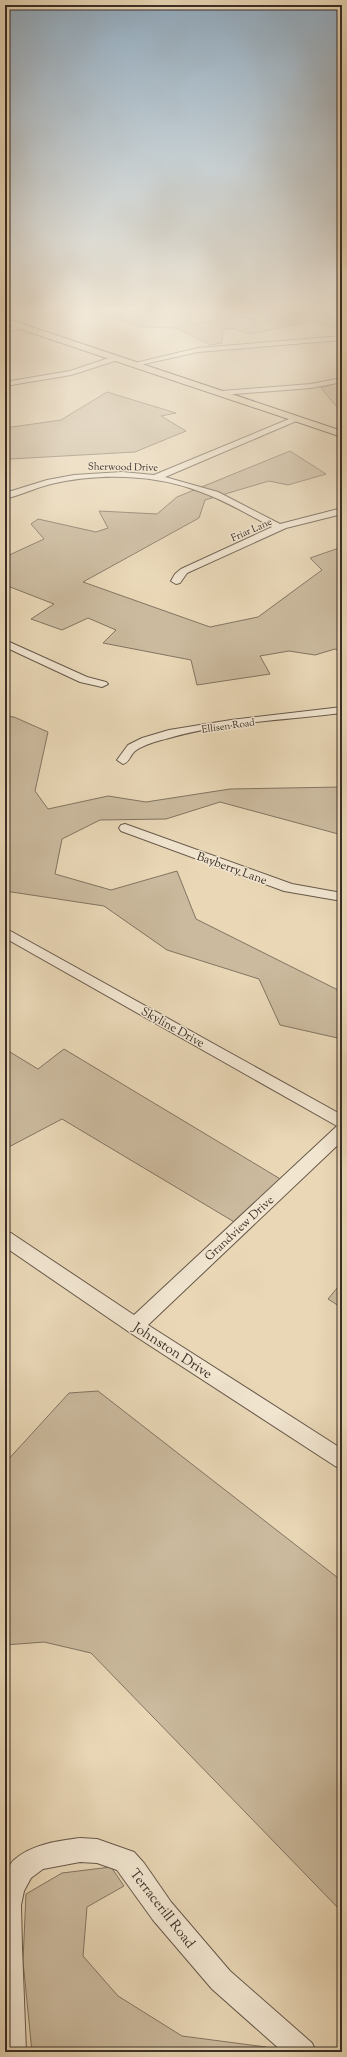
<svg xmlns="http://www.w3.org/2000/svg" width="347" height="2057" viewBox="0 0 347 2057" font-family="'Sorts Mill Goudy',serif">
  <rect width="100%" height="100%" fill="#e9d7b6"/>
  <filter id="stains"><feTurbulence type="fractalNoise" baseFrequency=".005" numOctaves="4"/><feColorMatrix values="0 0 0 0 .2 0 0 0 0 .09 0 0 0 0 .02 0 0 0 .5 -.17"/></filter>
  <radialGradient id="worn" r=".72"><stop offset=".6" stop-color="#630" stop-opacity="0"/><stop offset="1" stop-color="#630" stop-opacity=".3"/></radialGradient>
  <!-- green -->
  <g fill="#cbba9e" stroke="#827462">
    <path d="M 111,306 L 164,306 L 193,325 L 235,314 L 260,322 L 309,309 L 342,321 L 342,337 L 337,328 L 311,321 L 251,334 L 234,329 L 223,329 L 222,343 L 210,345 L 176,328 L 143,327 L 94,312 Z"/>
    <path d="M 342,382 L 341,384 L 342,408 L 335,405 L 321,388 Z"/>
    <path d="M 107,392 L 176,413 L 161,416 L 186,431 L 135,452 L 10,459 L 5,461 L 5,428 L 61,420 Z"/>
    <path d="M 290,451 L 326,474 L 288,485 L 269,481 L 205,500 L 199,518 L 83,582 L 210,627 L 258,617 L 322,570 L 310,558 L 342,547 L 342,652 L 335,649 L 315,655 L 289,651 L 260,656 L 270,674 L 197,685 L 191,660 L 103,643 L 116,630 L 88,618 L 62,630 L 31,619 L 54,604 L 5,585 L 5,557 L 44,539 L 31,524 L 38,519 L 96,532 L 108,528 L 99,511 L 157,514 L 177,497 Z"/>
    <path d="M 5,716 L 14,717 L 48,732 L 35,791 L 48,809 L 108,796 L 146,802 L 230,789 L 342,787 L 342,835 L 220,802 L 166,819 L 100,820 L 62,839 L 55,874 L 111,890 L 177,871 L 196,919 L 342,992 L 342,1039 L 280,1025 L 259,979 L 167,950 L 104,906 L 5,891 Z"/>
    <path d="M 5,1049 L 38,1069 L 64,1049 L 282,1180 L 236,1223 L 62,1119 L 5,1149 Z"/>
    <path d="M 342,1282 L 342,1308 L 328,1299 Z"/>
    <path d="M 98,1391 L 342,1581 L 342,1912 L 91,1653 L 44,1642 L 5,1645 L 5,1463 L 69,1393 Z"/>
    <path d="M 111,1867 L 124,1886 L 87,1907 L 83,1956 L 118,1996 L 182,2036 L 266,2047 L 270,2052 L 32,2052 L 23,1961 L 26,1894 L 62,1873 Z"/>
  </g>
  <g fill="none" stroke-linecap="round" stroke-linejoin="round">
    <!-- minor casing -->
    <g stroke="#66584a" stroke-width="2">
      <g id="minor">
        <path d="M 5,306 L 13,306 L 5,310 Z"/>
        <path d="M 21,325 L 23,326 L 23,328 L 5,332 L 5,328 Z"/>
        <path d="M 342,336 L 342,340 L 198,352 L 135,366 L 131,364 L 198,348 Z"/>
        <path d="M 115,356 L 118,356 L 118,360 L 71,375 L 5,386 L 5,382 L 70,371 Z"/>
        <path d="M 342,378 L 342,382 L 311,388 L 222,395 L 218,393 L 222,391 L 311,384 Z"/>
        <path d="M 294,417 L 301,419 L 165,477 L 218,492 L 280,524 L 342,508 L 342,514 L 286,528 L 187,573 L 180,583 L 176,584 L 171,581 L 175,574 L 181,569 L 272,527 C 249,515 226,501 201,492 C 154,474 100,473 51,484 C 35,488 21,495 5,499 L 5,493 L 47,480 L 74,475 L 122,472 L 154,475 Z"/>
        <path d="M 5,640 L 87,677 L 106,682 L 108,684 L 102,687 L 80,682 L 5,647 Z"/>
        <path d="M 342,707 L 342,713 C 285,720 225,722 169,738 C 158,741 145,744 135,751 C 130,755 130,762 123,764 L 117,760 L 128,745 L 142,738 L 169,730 L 231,720 Z"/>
        <path d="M 125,824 L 292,884 L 342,893 L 342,901 L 284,891 L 121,831 L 119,828 L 121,825 Z"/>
        <path d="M 5,928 L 342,1115 L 342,1141 L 148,1325 L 342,1449 L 342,1469 L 335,1466 L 129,1332 L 5,1247 L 5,1231 L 11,1233 L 134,1315 L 337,1126 L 5,938 Z"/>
        <path d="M 80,1838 L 97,1839 L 134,1852 L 144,1863 L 171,1902 L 230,1971 L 312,2043 L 316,2052 L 283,2052 L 212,1989 L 153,1920 L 117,1870 L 97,1863 L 80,1862 L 43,1869 L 31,1878 L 24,1891 L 21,1905 L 22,1947 L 26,2052 L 5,2052 L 5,1876 C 8,1871 10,1863 14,1860 C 32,1844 58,1841 80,1838 Z"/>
      </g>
    </g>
    <!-- major casing -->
    <g stroke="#3a2e26" stroke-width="2">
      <path id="major" d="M 5,318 L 342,431 L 342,437 L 5,324 Z"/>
    </g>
    <!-- minor -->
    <use href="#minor" fill="#f1e5d0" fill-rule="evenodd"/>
    <!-- major -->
    <use href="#major" fill="#e9d7b6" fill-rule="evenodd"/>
  </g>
  <!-- sky -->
  <linearGradient id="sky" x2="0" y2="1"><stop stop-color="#91abc0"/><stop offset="0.52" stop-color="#f5edde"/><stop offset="1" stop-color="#f5edde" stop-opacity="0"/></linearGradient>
  <rect width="347" height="594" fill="url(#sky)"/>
  <g text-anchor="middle" stroke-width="3" stroke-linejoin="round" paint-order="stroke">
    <!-- far-street labels -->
    <g font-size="10" fill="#3a2e26" stroke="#f1e5d0">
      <text transform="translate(123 466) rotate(1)" y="4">Sherwood Drive</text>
      <text transform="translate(251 529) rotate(-24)" y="4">Friar Lane</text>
      <text transform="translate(228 725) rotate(-8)" y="4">Ellisen Road</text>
    </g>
    <!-- street labels -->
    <g font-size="12" fill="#3a2e26" stroke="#f1e5d0">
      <text transform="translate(232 868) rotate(20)" y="4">Bayberry Lane</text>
      <text transform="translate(173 1027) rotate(29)" y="4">Skyline Drive</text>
      <text transform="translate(239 1228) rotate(-43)" y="4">Grandview Drive</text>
    </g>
    <!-- near-street labels -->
    <g font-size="14" fill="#3a2e26" stroke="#f1e5d0">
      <text transform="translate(173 1350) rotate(33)" y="5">Johnston Drive</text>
      <text transform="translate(163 1908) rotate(52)" y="5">Terracerill Road</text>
    </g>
  </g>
  <!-- margin -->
  <rect width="347" height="2057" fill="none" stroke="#e9d7b6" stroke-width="20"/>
  <rect x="6" y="6" width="335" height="2045" fill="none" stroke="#3a2e26" stroke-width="2"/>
  <rect x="10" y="10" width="327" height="2037" fill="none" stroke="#3a2e26"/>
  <rect width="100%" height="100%" filter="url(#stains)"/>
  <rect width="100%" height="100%" fill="url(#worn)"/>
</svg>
